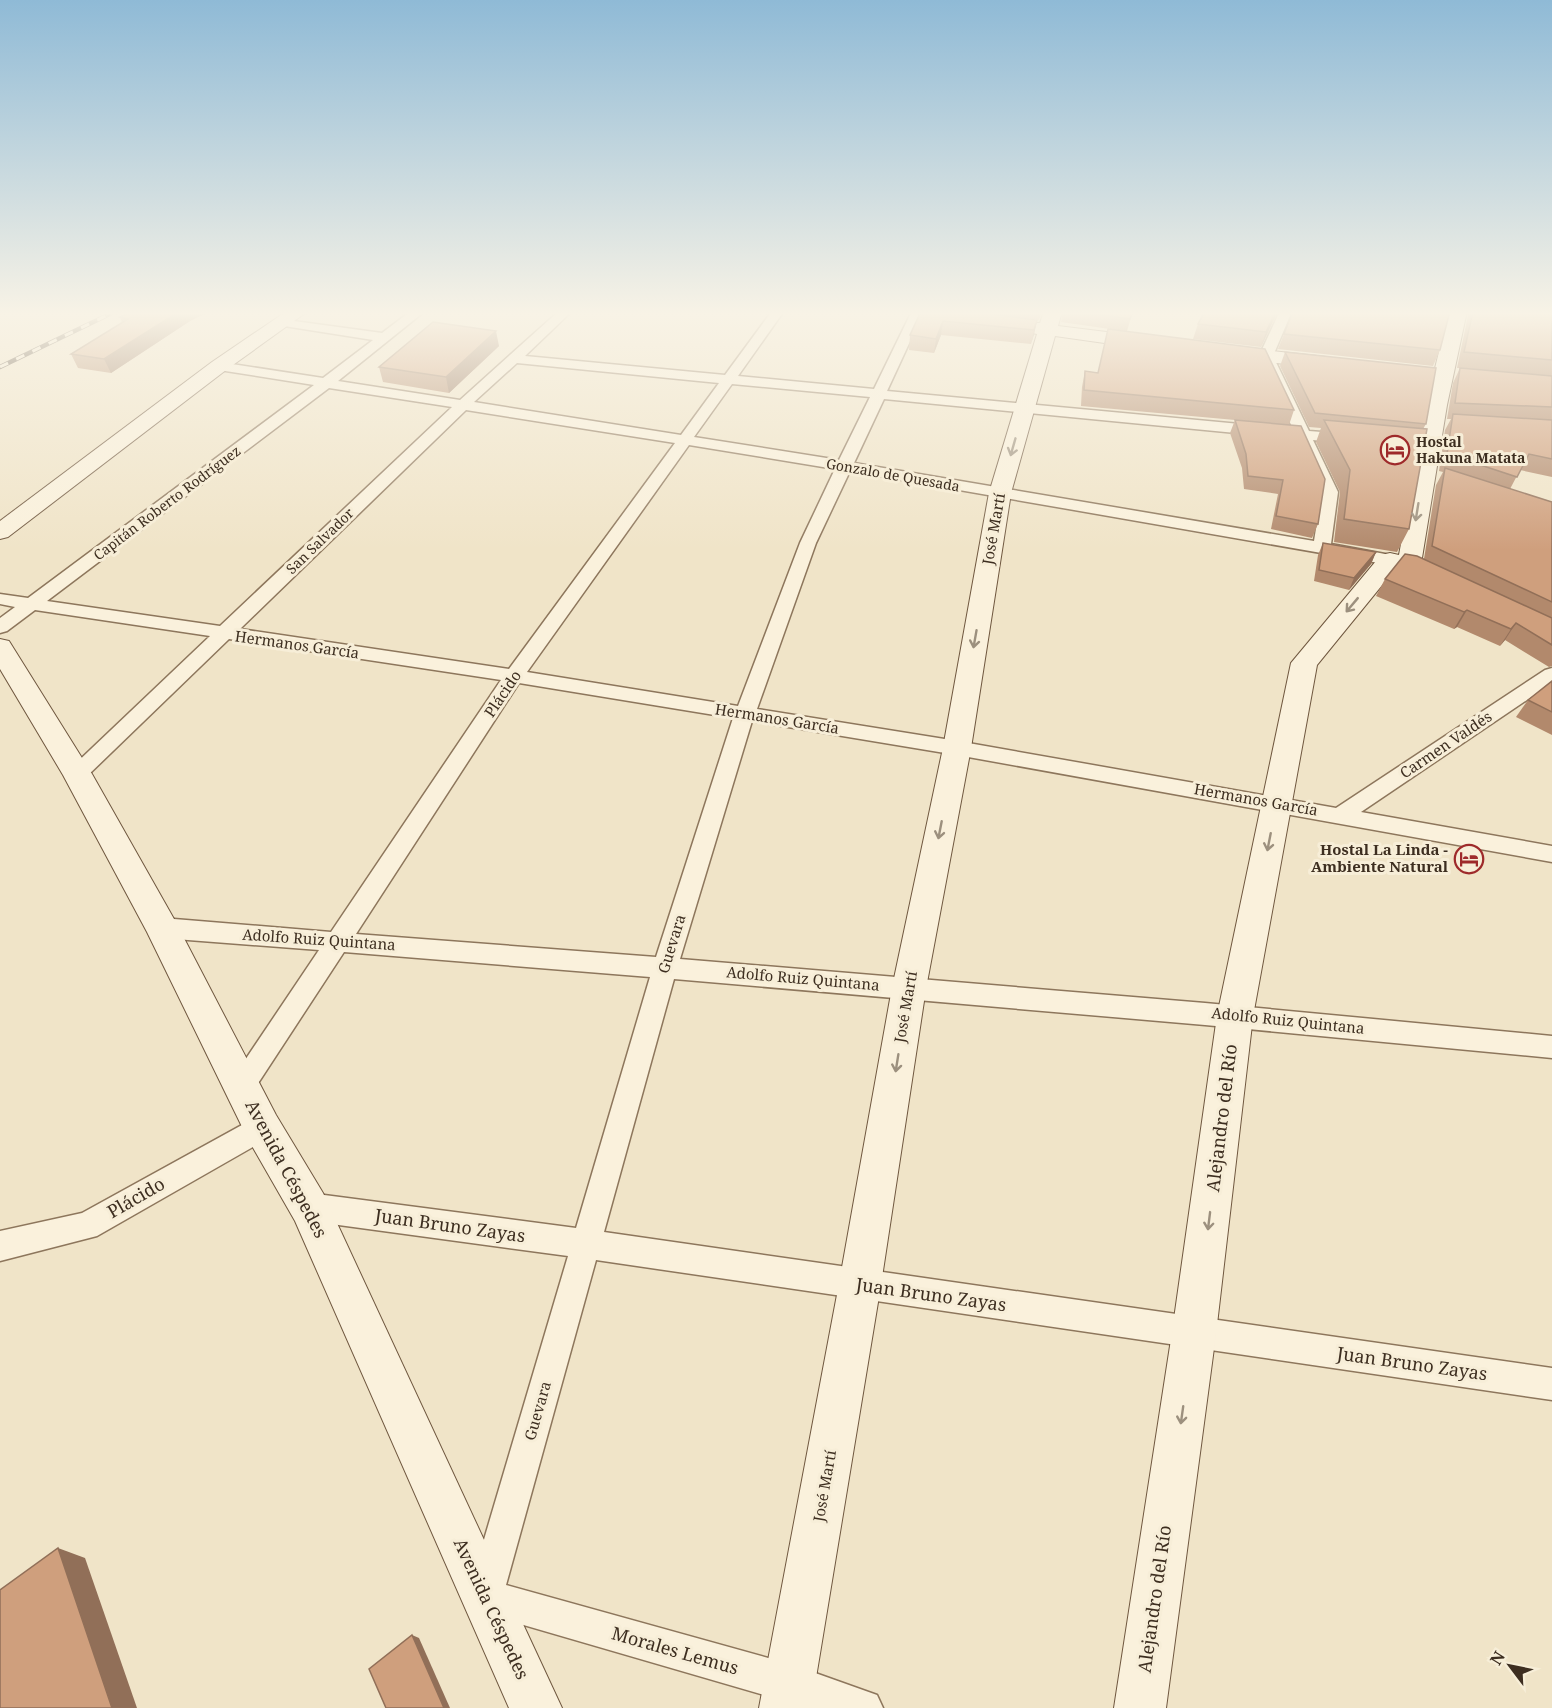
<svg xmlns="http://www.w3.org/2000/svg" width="1552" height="1708" viewBox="0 0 1552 1708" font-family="'Noto Serif',serif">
  <rect width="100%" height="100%" fill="#f0e4c8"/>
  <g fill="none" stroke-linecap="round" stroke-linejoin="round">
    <!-- street casing -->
    <g stroke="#8d765c" stroke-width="3">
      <g id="street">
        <path d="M 411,311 L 425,311 L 338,381 L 460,400 L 559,311 L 572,311 L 525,356 L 725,375 L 772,311 L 784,311 L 738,376 L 874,389 L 912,311 L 924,311 L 887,391 L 1293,429 L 1259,356 L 1280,311 L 1292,311 L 1273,356 L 1309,431 L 1348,434 L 1356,439 L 1348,444 L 1313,440 L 1338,492 L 1331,544 L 1396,556 L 1399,560 L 1396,564 L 1390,565 L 850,471 L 816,543 L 757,709 L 957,741 L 1336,808 L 1545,670 L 1552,668 L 1552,683 L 1361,812 L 1552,846 L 1552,862 L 957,755 L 752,721 L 680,959 L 1205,1003 L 1552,1036 L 1552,1058 L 1205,1025 L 674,979 L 604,1232 L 1552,1368 L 1552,1400 L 596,1260 L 506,1585 L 790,1664 L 877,1695 L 883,1708 L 809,1708 L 472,1610 L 467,1597 L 568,1256 L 309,1221 L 299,1217 L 295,1207 L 299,1197 L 309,1193 L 576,1228 L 650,977 L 344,952 L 251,1094 L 242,1098 L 233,1094 L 229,1086 L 233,1078 L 319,950 L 162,938 L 154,935 L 150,928 L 154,921 L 162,918 L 331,932 L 501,680 L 229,639 L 84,779 L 77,781 L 70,779 L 66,774 L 70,769 L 210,636 L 35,610 L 7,631 L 0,633 L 0,618 L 15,607 L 0,604 L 0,594 L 28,598 L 314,385 L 219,370 L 212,366 L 214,363 L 219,362 L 323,378 L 373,340 L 284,326 L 278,322 L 279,319 L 382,333 ZM 517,363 L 719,383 L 681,435 L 474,402 ZM 732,384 L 870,397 L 839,460 L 694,437 ZM 329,388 L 452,407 L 220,626 L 47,601 ZM 884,399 L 1297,439 L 1322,492 L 1314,541 L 854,463 ZM 466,410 L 675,443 L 509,669 L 240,629 ZM 689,445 L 835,469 L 800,543 L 738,706 L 527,672 ZM 519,683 L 733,718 L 656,957 L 356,934 Z"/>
        <path d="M 262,1114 L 272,1118 L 276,1127 L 272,1136 L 97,1236 L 0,1261 L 0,1231 L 82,1213 Z"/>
      </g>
    </g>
    <!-- secondary casing -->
    <g stroke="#6f573f" stroke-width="2">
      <g id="secondary">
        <path d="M 287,311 L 308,311 L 226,370 L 8,537 L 0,539 L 0,521 L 212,362 Z"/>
        <path d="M 1044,311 L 1062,311 L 1058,326 L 1147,337 L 1154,339 L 1156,343 L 1154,347 L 1147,349 L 1055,336 L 1011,493 L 971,748 L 926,988 L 881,1284 L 811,1708 L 759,1708 L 839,1284 L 892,988 L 943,748 L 989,493 L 1037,334 L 1021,331 L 1018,327 L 1021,323 L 1040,323 Z"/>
        <path d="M 1449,311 L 1467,311 L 1447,405 L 1421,564 L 1418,569 L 1409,571 L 1396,568 L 1317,665 L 1253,1016 L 1216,1333 L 1166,1708 L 1114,1708 L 1172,1333 L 1217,1016 L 1291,663 L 1381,555 L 1390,553 L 1399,555 L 1426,405 Z"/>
        <path d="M 1227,346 L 1326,357 L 1333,359 L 1336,363 L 1333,367 L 1326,369 L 1220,356 L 1218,352 L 1220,348 Z"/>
        <path d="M 0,639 L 9,641 L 92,774 L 174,919 L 276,1115 L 323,1193 L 562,1708 L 509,1708 L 295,1221 L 248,1139 L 147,932 L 63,775 L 0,669 Z"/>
      </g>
    </g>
    <!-- street -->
    <use href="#street" fill="#faf1dc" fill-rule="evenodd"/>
    <!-- secondary -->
    <use href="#secondary" fill="#faf1dc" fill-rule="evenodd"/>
    <!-- rail casing -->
    <g stroke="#3d2e20" stroke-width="4.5">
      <path id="rail" d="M 0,367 L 116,311"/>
    </g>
    <!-- rail -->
    <use href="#rail" stroke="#f7eed8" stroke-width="3" stroke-dasharray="9" stroke-linecap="butt"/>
  </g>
  <!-- wall -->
  <g fill="#b2896c">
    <path d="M 133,311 L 210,311 L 190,321 L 111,373 L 78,368 L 71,354 L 122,323 L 120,317 Z"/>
    <path d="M 921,311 L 1037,320 L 1031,344 L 941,335 L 934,353 L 909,350 L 910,335 Z"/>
    <path d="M 974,311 L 1042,311 L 1039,320 Z"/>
    <path d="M 1063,311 L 1133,311 L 1127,331 L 1294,410 L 1289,425 L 1318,524 L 1312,538 L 1271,529 L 1278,494 L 1244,489 L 1242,468 L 1230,433 L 1235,420 L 1081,406 L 1082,387 L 1085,371 L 1098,373 L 1124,331 L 1061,322 Z"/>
    <path d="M 1205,311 L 1278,311 L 1261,347 L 1193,339 L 1198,324 Z"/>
    <path d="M 1469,311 L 1552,311 L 1552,477 L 1520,470 L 1510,489 L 1552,502 L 1552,666 L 1549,667 L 1505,640 L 1500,646 L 1457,627 L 1454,629 L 1376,596 L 1385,579 L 1424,559 L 1436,485 L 1443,472 L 1439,471 L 1445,430 L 1451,419 L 1447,419 L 1453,383 L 1460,368 L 1457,368 Z"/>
    <path d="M 1284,334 L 1440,350 L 1433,366 L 1278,349 Z"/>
    <path d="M 499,346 L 449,393 L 383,382 L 379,367 Z"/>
    <path d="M 1285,352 L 1426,424 L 1423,429 L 1409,529 L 1397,552 L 1334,542 L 1340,492 L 1316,442 L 1321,428 L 1309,427 L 1280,366 Z"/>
    <path d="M 1323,543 L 1376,552 L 1371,564 L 1349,590 L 1314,581 L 1318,555 Z"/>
    <path d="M 1552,681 L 1552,735 L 1516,717 L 1528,700 Z"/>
  </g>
  <!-- shaded-wall -->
  <g fill="#916f58">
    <path d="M 180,311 L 210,311 L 190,321 L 111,373 L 104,359 Z"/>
    <path d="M 1276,311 L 1278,311 L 1261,347 L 1266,332 Z"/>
    <path d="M 1037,320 L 1034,335 L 1031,344 L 1034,330 Z"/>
    <path d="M 943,321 L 941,335 L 934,353 L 936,339 Z"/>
    <path d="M 496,331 L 499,346 L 449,393 L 446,377 Z"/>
    <path d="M 1376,552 L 1371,564 L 1349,590 L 1354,578 Z"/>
    <path d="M 1467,610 L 1457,627 L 1454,629 L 1464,612 Z"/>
    <path d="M 1516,623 L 1505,640 L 1500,646 L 1511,629 Z"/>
    <path d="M 58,1548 L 85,1558 L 137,1708 L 112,1708 Z"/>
    <path d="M 412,1635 L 419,1638 L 450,1708 L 444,1708 Z"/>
  </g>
  <!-- building -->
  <g fill="#cf9f7d" stroke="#916f58" stroke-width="1.5">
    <path d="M 133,311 L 180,311 L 104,359 L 71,354 L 128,319 L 120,317 Z"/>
    <path d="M 921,311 L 971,311 L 1037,320 L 1034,330 L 943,321 L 936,339 L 910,335 Z"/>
    <path d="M 1075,311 L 1133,311 L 1130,319 Z"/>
    <path d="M 1205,311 L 1276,311 L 1266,332 L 1198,324 Z"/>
    <path d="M 1293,311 L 1450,311 L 1440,350 L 1284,334 Z"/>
    <path d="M 1473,311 L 1552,311 L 1552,360 L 1464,352 Z"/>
    <path d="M 433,322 L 496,331 L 446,377 L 379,367 Z"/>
    <path d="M 1108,329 L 1265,349 L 1294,410 L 1084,390 L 1085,371 L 1098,373 Z"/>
    <path d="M 1285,352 L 1436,368 L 1426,424 L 1315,413 Z"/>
    <path d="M 1460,368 L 1552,376 L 1552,407 L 1455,403 Z"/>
    <path d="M 1453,414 L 1552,420 L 1552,459 L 1529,454 L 1517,477 L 1447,454 Z"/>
    <path d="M 1235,420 L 1301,426 L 1325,479 L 1318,524 L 1276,516 L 1283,480 L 1248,476 L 1246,454 Z"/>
    <path d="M 1324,420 L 1427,429 L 1409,529 L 1344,519 L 1350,470 Z"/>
    <path d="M 1445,468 L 1552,502 L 1552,602 L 1432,546 Z"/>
    <path d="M 1323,543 L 1376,552 L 1354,578 L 1319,570 Z"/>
    <path d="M 1405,554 L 1417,556 L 1552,618 L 1552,645 L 1516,623 L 1511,629 L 1467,610 L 1464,612 L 1385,579 Z"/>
    <path d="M 1552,681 L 1552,712 L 1528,700 Z"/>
    <path d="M 58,1548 L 112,1708 L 0,1708 L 0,1590 Z"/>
    <path d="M 412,1635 L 444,1708 L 386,1708 L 369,1669 Z"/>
  </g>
  <!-- one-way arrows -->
  <defs><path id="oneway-shaft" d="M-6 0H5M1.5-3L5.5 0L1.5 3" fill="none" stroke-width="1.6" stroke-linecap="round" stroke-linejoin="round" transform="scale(1.5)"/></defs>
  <g stroke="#9c907e">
    <use href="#oneway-shaft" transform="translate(1013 447) rotate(106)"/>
    <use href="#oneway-shaft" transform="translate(1417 512) rotate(99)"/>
    <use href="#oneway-shaft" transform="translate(1352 605) rotate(130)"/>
    <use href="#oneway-shaft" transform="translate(975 639) rotate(100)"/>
    <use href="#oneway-shaft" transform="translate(940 830) rotate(101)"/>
    <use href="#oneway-shaft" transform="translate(1269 842) rotate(101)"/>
    <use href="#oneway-shaft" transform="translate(897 1063) rotate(99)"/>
    <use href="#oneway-shaft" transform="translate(1209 1221) rotate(97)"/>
    <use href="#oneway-shaft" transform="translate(1182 1415) rotate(98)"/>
  </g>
  <!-- sky -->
  <linearGradient id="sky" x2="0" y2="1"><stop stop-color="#8fbad6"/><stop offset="0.57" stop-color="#f8f3e6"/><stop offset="1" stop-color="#f8f3e6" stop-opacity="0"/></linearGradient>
  <rect width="1552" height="550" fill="url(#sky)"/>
  <!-- icons -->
  <defs>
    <g id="hotel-ring" transform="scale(1.5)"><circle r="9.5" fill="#f7eed8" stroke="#9e2a2b" stroke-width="1.5"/><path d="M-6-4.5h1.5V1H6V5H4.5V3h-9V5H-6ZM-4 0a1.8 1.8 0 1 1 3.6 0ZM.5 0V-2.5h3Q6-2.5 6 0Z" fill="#9e2a2b"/></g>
  </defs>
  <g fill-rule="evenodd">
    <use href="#hotel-ring" x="1395" y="450"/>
    <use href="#hotel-ring" x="1469" y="859"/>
  </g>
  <g text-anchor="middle" stroke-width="6" stroke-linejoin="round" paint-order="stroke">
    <!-- far-poi labels -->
    <g font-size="14" font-weight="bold" fill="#3d2e20" stroke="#f7eed8" text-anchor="start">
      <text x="1416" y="447">Hostal<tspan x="1416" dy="16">Hakuna Matata</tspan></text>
    </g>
    <!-- far-street labels -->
    <g font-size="14" fill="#3d2e20" stroke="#f7eed8">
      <text transform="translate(893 475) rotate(10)" y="5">Gonzalo de Quesada</text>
      <text transform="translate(167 503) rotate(-37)" y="5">Capitán Roberto Rodríguez</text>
      <text transform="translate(320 541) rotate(-44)" y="5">San Salvador</text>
    </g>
    <!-- street labels -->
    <g font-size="15" fill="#3d2e20" stroke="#f7eed8">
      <text transform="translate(994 529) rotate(-80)" y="5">José Martí</text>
      <text transform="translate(297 645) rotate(8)" y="5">Hermanos García</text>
      <text transform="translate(503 694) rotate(-56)" y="5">Plácido</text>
      <text transform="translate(777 719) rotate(9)" y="5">Hermanos García</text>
      <text transform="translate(1446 745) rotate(-34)" y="5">Carmen Valdés</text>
      <text transform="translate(1256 800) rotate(10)" y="5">Hermanos García</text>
      <text transform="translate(319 940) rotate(4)" y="5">Adolfo Ruiz Quintana</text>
      <text transform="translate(672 944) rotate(-73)" y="5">Guevara</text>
      <text transform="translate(803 979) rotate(5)" y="5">Adolfo Ruiz Quintana</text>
      <text transform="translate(906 1007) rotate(-80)" y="5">José Martí</text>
      <text transform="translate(1288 1021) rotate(6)" y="5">Adolfo Ruiz Quintana</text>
      <text transform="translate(538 1411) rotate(-74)" y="5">Guevara</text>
      <text transform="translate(825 1486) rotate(-80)" y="5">José Martí</text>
    </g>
    <!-- poi labels -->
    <g font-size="15" font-weight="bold" fill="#3d2e20" stroke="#f7eed8" text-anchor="end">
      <text x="1448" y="855">Hostal La Linda -<tspan x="1448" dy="17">Ambiente Natural</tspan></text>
    </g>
    <!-- near-street labels -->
    <g font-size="18" fill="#3d2e20" stroke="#f7eed8">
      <text transform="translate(1222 1118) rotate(-83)" y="6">Alejandro del Río</text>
      <text transform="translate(286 1169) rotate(62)" y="6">Avenida Céspedes</text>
      <text transform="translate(136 1198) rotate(-30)" y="6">Plácido</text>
      <text transform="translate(450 1226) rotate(8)" y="6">Juan Bruno Zayas</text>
      <text transform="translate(931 1295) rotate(8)" y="6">Juan Bruno Zayas</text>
      <text transform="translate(1412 1364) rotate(8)" y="6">Juan Bruno Zayas</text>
      <text transform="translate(1155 1599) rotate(-82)" y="6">Alejandro del Río</text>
      <text transform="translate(491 1609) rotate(65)" y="6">Avenida Céspedes</text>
      <text transform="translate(675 1651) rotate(16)" y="6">Morales Lemus</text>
    </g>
  </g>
  <!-- north arrow -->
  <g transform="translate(1510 1666) rotate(302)" stroke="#f7eed8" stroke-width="4.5" paint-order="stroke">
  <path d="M0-4.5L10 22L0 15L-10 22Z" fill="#3d2e20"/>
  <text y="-9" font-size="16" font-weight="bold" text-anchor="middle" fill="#3d2e20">N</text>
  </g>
</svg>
